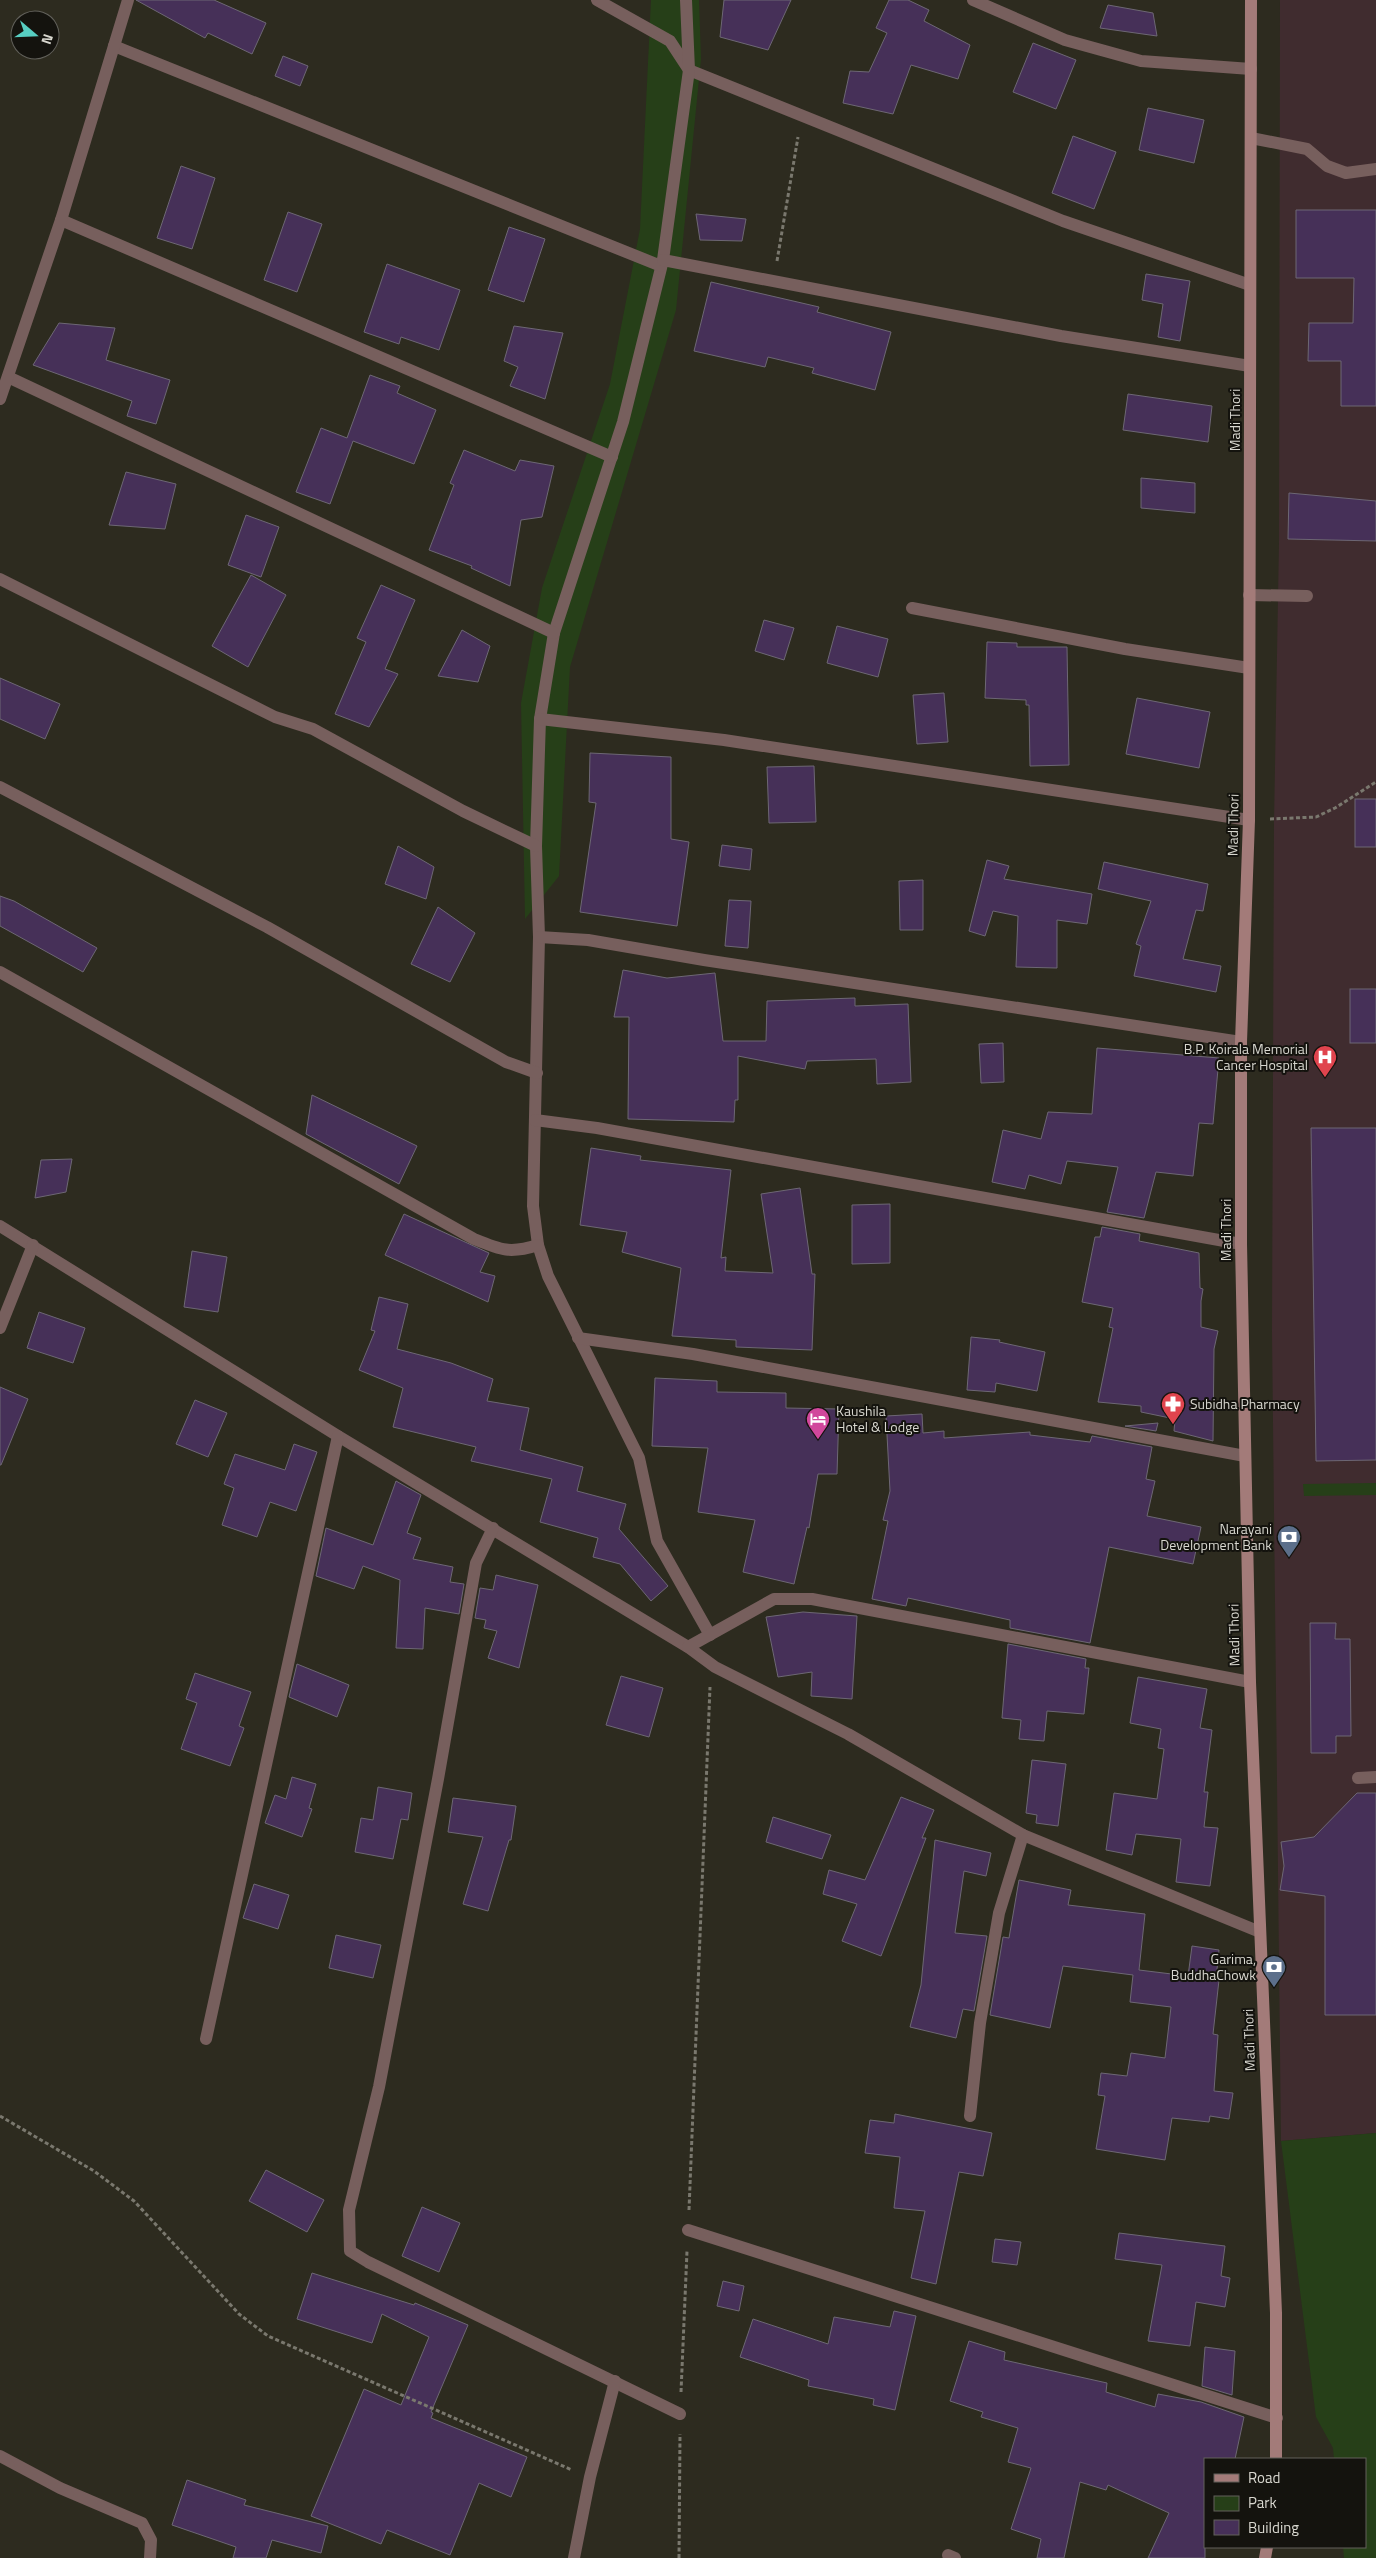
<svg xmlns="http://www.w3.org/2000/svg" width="1376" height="2558" viewBox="0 0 1376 2558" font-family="'Titillium Web',sans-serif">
  <rect width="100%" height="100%" fill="#2d2b1f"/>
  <!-- medical -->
  <path fill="#402c2f" d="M 1280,0 L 1376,0 L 1376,2133 L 1281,2141 L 1272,1332 L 1274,823 L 1279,543 Z"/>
  <!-- green -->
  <g fill="#263f18">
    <path d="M 651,0 L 699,0 L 701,59 L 676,310 L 570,667 L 559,876 L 525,919 L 521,703 L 542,588 L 610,384 L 640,229 Z"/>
    <path d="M 1376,1483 L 1376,1495 L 1304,1496 L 1303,1484 Z"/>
    <path d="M 1376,2133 L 1376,2558 L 1344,2558 L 1343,2547 L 1365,2547 L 1365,2459 L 1334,2459 L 1333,2448 L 1316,2417 L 1281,2141 Z"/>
  </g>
  <!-- building -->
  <g fill="#463058" stroke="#6d6774">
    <path d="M 136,0 L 214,0 L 266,23 L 252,54 L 208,33 L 205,38 Z"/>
    <path d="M 724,0 L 791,0 L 768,50 L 720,37 Z"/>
    <path d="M 889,0 L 908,0 L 929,10 L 924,21 L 970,45 L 958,79 L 911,65 L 893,114 L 843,103 L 850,71 L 869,72 L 887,33 L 876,28 Z"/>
    <path d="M 1108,5 L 1153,13 L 1157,36 L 1100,28 Z"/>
    <path d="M 1033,43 L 1076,60 L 1056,109 L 1013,92 Z"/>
    <path d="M 283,56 L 308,66 L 300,86 L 275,76 Z"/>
    <path d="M 1148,108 L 1204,120 L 1194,163 L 1139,150 Z"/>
    <path d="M 1073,136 L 1116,152 L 1094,209 L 1052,193 Z"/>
    <path d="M 181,166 L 215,178 L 192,249 L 157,238 Z"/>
    <path d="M 1296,210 L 1376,210 L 1376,406 L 1341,406 L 1341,361 L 1308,361 L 1309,323 L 1353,323 L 1354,278 L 1296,278 Z"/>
    <path d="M 288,212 L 322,224 L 297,292 L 264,280 Z"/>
    <path d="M 696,214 L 746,219 L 742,241 L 700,240 Z"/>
    <path d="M 509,227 L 545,239 L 524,302 L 488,290 Z"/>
    <path d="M 387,264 L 460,290 L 439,350 L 401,337 L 399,344 L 364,332 Z"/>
    <path d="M 1146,274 L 1190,281 L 1180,341 L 1158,337 L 1163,304 L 1142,300 Z"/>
    <path d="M 711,282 L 819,307 L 817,312 L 891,332 L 875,390 L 812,373 L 814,368 L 768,357 L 765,367 L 694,351 Z"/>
    <path d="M 59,323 L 115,328 L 106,360 L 170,380 L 156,424 L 127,416 L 132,401 L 33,365 Z"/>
    <path d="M 514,326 L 563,333 L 545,399 L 510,386 L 518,367 L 504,361 Z"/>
    <path d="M 370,375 L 400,386 L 397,393 L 436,410 L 414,464 L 353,441 L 330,504 L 296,492 L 321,428 L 347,438 Z"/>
    <path d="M 1128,394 L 1212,406 L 1208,442 L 1123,430 Z"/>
    <path d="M 464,450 L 515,471 L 520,460 L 554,466 L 542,517 L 521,520 L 510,586 L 471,568 L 472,566 L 429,550 L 454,485 L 450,483 Z"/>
    <path d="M 126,472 L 176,484 L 165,529 L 109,525 Z"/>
    <path d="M 1141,478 L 1195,483 L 1195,513 L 1141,508 Z"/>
    <path d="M 1289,493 L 1376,501 L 1376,541 L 1288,539 Z"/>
    <path d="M 246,515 L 279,527 L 261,577 L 228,565 Z"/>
    <path d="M 251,575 L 286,595 L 248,667 L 212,646 Z"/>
    <path d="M 381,585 L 415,600 L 385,669 L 398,674 L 369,727 L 335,714 L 366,642 L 357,638 Z"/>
    <path d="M 764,620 L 794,628 L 784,660 L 755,651 Z"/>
    <path d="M 837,626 L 888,639 L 878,677 L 827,663 Z"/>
    <path d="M 462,630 L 490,646 L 478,682 L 438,676 Z"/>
    <path d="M 987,642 L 1017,643 L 1017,647 L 1067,647 L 1069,765 L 1030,766 L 1029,705 L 1026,705 L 1026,700 L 985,698 Z"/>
    <path d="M 0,678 L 60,704 L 45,739 L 0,719 Z"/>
    <path d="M 944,693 L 948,742 L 917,744 L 913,695 Z"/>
    <path d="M 1137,698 L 1210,712 L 1199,768 L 1126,754 Z"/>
    <path d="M 590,753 L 671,757 L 671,839 L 689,842 L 677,926 L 580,912 L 596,803 L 589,802 Z"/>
    <path d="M 814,766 L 816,822 L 769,823 L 767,767 Z"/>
    <rect x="1355" y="799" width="21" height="48"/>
    <path d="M 722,845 L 752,849 L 750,870 L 719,866 Z"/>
    <path d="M 398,846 L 434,867 L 426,899 L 385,884 Z"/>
    <path d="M 987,860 L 1009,866 L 1004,879 L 1092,894 L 1087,924 L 1057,920 L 1057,968 L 1016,967 L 1018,916 L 993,911 L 985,936 L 969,931 Z"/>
    <path d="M 1104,862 L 1208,884 L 1203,911 L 1196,910 L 1183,959 L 1221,966 L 1216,992 L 1134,976 L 1141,946 L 1136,944 L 1151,901 L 1098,889 Z"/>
    <path d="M 923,880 L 923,930 L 900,930 L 899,881 Z"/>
    <path d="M 0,896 L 14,901 L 97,948 L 83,972 L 0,926 Z"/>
    <path d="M 729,900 L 751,901 L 748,948 L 725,946 Z"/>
    <path d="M 438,907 L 475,933 L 450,982 L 411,964 Z"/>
    <path d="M 623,970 L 667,978 L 715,973 L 723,1041 L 766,1041 L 767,1001 L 855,998 L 855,1006 L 908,1004 L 911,1082 L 877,1084 L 876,1059 L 807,1061 L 805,1069 L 738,1056 L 738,1100 L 735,1100 L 734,1122 L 628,1119 L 629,1017 L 614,1017 Z"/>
    <rect x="1350" y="989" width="26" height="54"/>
    <path d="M 1003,1043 L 1004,1082 L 981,1083 L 979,1044 Z"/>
    <path d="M 1097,1048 L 1219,1058 L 1213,1124 L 1199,1123 L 1193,1176 L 1156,1172 L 1144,1218 L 1107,1212 L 1118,1167 L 1067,1161 L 1061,1184 L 1029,1175 L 1025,1189 L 992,1182 L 1003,1130 L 1041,1139 L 1048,1112 L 1092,1114 Z"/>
    <path d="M 312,1095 L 417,1146 L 399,1184 L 306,1134 Z"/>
    <path d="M 1311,1128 L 1376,1128 L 1376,1460 L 1316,1461 Z"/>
    <path d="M 591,1148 L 641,1156 L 640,1160 L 731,1170 L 721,1258 L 726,1257 L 725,1271 L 773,1273 L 761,1194 L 800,1188 L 812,1274 L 815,1274 L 812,1350 L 736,1347 L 736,1340 L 672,1336 L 681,1268 L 622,1252 L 627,1232 L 580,1225 Z"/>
    <path d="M 72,1159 L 66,1192 L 35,1198 L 41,1160 Z"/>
    <path d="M 890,1204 L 890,1263 L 852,1264 L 852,1205 Z"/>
    <path d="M 404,1214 L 489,1253 L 480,1272 L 495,1276 L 488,1302 L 385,1255 Z"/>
    <path d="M 1102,1227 L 1140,1234 L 1139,1241 L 1199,1253 L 1200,1288 L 1203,1289 L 1201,1301 L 1201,1327 L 1218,1331 L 1214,1349 L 1213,1441 L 1174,1431 L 1175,1419 L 1141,1412 L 1141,1406 L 1098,1402 L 1113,1328 L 1109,1327 L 1113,1308 L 1082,1302 L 1095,1237 L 1100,1237 Z"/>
    <path d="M 192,1251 L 227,1257 L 218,1312 L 184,1307 Z"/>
    <path d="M 379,1297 L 408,1304 L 397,1349 L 451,1363 L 493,1379 L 487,1401 L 529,1408 L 520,1450 L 583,1467 L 577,1491 L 626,1504 L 619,1529 L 668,1586 L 651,1601 L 620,1564 L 593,1557 L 598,1538 L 540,1522 L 552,1479 L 471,1461 L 476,1447 L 393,1427 L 403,1388 L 359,1370 L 375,1331 L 371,1330 Z"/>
    <path d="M 39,1312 L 85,1328 L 73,1363 L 27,1348 Z"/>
    <path d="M 971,1337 L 1000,1340 L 999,1342 L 1045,1352 L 1037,1391 L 996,1383 L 995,1392 L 967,1390 Z"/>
    <path d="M 655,1378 L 717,1381 L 717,1392 L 786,1393 L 786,1408 L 839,1409 L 837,1474 L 818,1474 L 809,1528 L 807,1527 L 794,1584 L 743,1572 L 755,1520 L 698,1512 L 708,1448 L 652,1446 Z"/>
    <path d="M 0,1387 L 28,1399 L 1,1465 L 0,1465 Z"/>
    <path d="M 195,1400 L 227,1413 L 208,1457 L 176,1444 Z"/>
    <path d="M 922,1414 L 923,1433 L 944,1431 L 944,1438 L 1030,1432 L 1030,1435 L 1090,1442 L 1092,1436 L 1152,1447 L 1146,1479 L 1155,1481 L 1147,1516 L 1201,1527 L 1193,1564 L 1109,1547 L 1090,1643 L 1010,1628 L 1010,1620 L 908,1598 L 906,1606 L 872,1599 L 888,1521 L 883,1520 L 890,1491 L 886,1416 Z"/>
    <path d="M 1158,1423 L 1156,1431 L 1125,1426 Z"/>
    <path d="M 294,1444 L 317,1452 L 296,1511 L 270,1502 L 257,1537 L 222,1525 L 234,1488 L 224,1484 L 235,1454 L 285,1470 Z"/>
    <path d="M 396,1481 L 421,1495 L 407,1533 L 421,1538 L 413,1559 L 453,1567 L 450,1582 L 464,1584 L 459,1614 L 425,1608 L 423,1649 L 396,1648 L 400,1580 L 363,1566 L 354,1589 L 316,1576 L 326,1528 L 373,1545 Z"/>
    <path d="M 496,1575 L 538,1585 L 519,1668 L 488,1658 L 497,1631 L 484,1628 L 486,1620 L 475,1618 L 480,1588 L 493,1590 Z"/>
    <path d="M 803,1612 L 857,1616 L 852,1699 L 811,1696 L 812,1672 L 778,1677 L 766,1617 Z"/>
    <path d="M 1310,1623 L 1336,1623 L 1335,1639 L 1350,1639 L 1351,1736 L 1336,1736 L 1336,1753 L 1311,1753 Z"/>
    <path d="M 1008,1644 L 1086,1659 L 1085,1668 L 1089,1668 L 1084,1714 L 1047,1711 L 1044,1741 L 1019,1739 L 1021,1720 L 1002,1718 Z"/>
    <path d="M 297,1664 L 349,1685 L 337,1717 L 289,1697 Z"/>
    <path d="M 195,1673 L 251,1692 L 239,1726 L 244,1728 L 230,1766 L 181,1749 L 197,1703 L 186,1699 Z"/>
    <path d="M 621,1676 L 663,1688 L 649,1737 L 606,1725 Z"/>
    <path d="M 1138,1677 L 1207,1689 L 1200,1728 L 1212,1730 L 1204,1792 L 1208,1792 L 1204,1827 L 1218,1828 L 1210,1886 L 1176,1882 L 1181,1839 L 1136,1834 L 1132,1855 L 1106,1850 L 1114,1793 L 1157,1799 L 1164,1749 L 1158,1748 L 1161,1729 L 1130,1723 Z"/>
    <path d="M 1032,1760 L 1066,1764 L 1058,1826 L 1036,1823 L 1037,1815 L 1026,1813 Z"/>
    <path d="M 292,1777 L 316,1784 L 309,1808 L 312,1809 L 302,1837 L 265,1823 L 275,1795 L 286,1799 Z"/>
    <path d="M 378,1787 L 412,1793 L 408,1820 L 401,1819 L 393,1859 L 355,1852 L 361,1818 L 373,1820 Z"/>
    <path d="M 1357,1793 L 1376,1793 L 1376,2015 L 1325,2015 L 1325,1896 L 1280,1890 L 1284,1866 L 1281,1842 L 1314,1837 Z"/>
    <path d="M 901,1797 L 934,1810 L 922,1838 L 926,1838 L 881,1956 L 842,1941 L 857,1904 L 823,1894 L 829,1870 L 865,1880 Z"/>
    <path d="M 453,1798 L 516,1806 L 511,1840 L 509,1840 L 488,1911 L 463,1904 L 483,1837 L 448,1832 Z"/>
    <path d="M 773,1817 L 831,1835 L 822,1859 L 766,1842 Z"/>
    <path d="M 935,1840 L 991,1853 L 986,1876 L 964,1871 L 955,1933 L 987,1936 L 974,2011 L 963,2009 L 956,2038 L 910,2027 L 921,1985 Z"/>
    <path d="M 1019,1880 L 1071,1890 L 1068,1905 L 1145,1914 L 1139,1970 L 1188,1976 L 1192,1946 L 1219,1950 L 1216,1979 L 1219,1980 L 1213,2034 L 1218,2035 L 1214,2091 L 1233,2093 L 1229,2119 L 1210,2116 L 1209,2122 L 1172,2118 L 1165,2160 L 1096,2149 L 1105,2096 L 1098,2095 L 1101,2073 L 1127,2076 L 1131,2053 L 1165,2058 L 1171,2007 L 1130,2002 L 1133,1975 L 1063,1966 L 1050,2028 L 990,2015 L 1003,1937 L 1009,1938 Z"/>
    <path d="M 254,1884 L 289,1895 L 278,1929 L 243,1918 Z"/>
    <path d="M 336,1935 L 381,1945 L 373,1978 L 329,1968 Z"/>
    <path d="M 895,2114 L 992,2133 L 983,2176 L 959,2172 L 936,2284 L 911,2278 L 925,2211 L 894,2208 L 900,2157 L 865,2153 L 870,2120 L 894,2123 Z"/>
    <path d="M 266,2170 L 324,2200 L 307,2232 L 249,2201 Z"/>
    <path d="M 422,2207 L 460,2223 L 439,2272 L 402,2256 Z"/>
    <path d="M 1119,2233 L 1225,2246 L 1221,2276 L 1230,2278 L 1225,2307 L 1196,2302 L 1190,2346 L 1148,2341 L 1162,2265 L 1115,2259 Z"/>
    <path d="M 995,2239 L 1021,2242 L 1017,2265 L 992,2262 Z"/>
    <path d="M 312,2273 L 414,2305 L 415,2303 L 468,2325 L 431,2412 L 433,2413 L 431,2418 L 527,2457 L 511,2497 L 479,2483 L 450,2555 L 387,2530 L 381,2544 L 311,2516 L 364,2389 L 401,2405 L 429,2337 L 382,2314 L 372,2343 L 297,2319 Z"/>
    <path d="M 723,2281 L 744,2286 L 739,2311 L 717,2306 Z"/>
    <path d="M 894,2311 L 916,2316 L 895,2410 L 873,2405 L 874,2399 L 808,2386 L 809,2380 L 740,2357 L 753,2319 L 828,2344 L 834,2317 L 890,2327 Z"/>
    <path d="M 969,2341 L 1005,2352 L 1004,2360 L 1107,2383 L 1106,2392 L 1155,2407 L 1158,2394 L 1201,2402 L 1244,2417 L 1235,2459 L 1205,2459 L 1205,2558 L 1148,2558 L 1169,2513 L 1108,2485 L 1106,2490 L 1080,2482 L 1064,2558 L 1037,2558 L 1041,2539 L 1011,2529 L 1031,2468 L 1008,2462 L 1018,2428 L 981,2417 L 983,2412 L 950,2401 Z"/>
    <path d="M 1205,2347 L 1235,2351 L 1232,2395 L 1202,2386 Z"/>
    <path d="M 187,2480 L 246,2500 L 244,2505 L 328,2526 L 321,2553 L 272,2540 L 266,2558 L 233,2558 L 236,2547 L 172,2525 Z"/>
  </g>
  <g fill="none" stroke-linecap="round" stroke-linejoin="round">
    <!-- path -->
    <g stroke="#7a786e" stroke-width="3" stroke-dasharray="4 2.5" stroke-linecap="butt">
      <path d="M 777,261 L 798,137"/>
      <path d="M 1270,819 L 1316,817 L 1335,808 L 1376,782"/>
      <path d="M 0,2116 L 94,2171 L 134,2201 L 239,2314 L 268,2336 L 572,2470"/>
      <path d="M 689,2210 L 710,1687"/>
      <path d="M 681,2392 L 687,2251"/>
      <path d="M 679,2558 L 680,2434"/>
    </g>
    <!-- service -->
    <g stroke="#775f5d" stroke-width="12">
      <path d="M 1251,138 L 1307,149 L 1327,166 L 1346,173 L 1376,169"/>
      <path d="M 1249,595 L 1307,596"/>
      <path d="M 1358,1778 L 1376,1777"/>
      <path d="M 970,2116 L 980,2023 L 999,1913 L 1023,1835"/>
      <path d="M 688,2230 L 1277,2418"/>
      <path d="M 948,2555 L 955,2558"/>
    </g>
    <!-- minor -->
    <g stroke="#775f5d" stroke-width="12">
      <path d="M 597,0 L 670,41 L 689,70 L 1063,221 L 1250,285"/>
      <path d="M 686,0 L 689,70 L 663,260 L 623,422 L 554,633 L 540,719 L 536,846 L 539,937 L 533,1206 L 538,1245 L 548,1276 L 639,1458 L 657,1541 L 710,1635"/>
      <path d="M 973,0 L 1065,40 L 1141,61 L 1251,69"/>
      <path d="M 114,46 L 661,266"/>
      <path d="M 61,220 L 612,457"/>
      <path d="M 663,260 L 1061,336 L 1250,366"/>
      <path d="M 8,377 L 554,633"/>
      <path d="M 0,399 L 61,220 L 128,0"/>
      <path d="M 0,579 L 275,717 L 313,729 L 463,811 L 536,846"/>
      <path d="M 912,608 L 1125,649 L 1249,668"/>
      <path d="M 540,719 L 724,740 L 1249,820"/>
      <path d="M 0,787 L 267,927 L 506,1062 L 537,1073"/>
      <path d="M 539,937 L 588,940 L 704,960 L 1241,1042"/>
      <path d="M 0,972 L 474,1239 C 501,1250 510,1254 538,1245"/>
      <path d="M 535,1120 L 597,1128 L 1241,1244"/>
      <path d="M 0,1226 L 338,1436 L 688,1647 L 715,1667 L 848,1734 L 1023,1835 L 1260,1932"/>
      <path d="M 0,1328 L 33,1245"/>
      <path d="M 578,1338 L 693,1354 L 1245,1456"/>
      <path d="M 493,1528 L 476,1563 L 438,1779 L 379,2087 L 349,2210 L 350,2251 L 368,2262 L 680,2414"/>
      <path d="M 688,1647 L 774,1599 L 812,1599 L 1250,1682"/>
      <path d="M 206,2039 L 338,1436"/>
      <path d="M 0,2456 L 60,2488 L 142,2523 L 151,2540 L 150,2558"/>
      <path d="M 574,2558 L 590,2477 L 615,2381"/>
    </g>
    <!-- secondary -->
    <g stroke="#a37b79" stroke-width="12">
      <path d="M 1251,0 L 1249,820 L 1241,1042 L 1241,1244 L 1250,1682 L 1276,2313 L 1276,2459"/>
      <path d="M 1265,2558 L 1267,2547"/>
    </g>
  </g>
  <!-- icons -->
  <defs>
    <g id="hospital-pin" transform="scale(1.25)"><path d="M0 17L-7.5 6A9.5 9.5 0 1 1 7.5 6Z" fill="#e0444e" stroke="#14130e"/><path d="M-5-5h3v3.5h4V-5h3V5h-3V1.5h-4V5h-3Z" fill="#fff"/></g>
    <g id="pharmacy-pin" transform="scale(1.25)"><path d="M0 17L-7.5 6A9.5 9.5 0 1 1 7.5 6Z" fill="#e0444e" stroke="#14130e"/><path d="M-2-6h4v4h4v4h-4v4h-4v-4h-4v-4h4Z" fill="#fff"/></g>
    <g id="hotel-pin" transform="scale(1.25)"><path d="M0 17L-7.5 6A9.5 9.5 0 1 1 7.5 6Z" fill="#d1479c" stroke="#14130e"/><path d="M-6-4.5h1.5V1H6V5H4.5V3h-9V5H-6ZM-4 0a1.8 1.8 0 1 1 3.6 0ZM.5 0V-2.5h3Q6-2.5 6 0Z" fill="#fff"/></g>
    <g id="bank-pin" transform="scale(1.25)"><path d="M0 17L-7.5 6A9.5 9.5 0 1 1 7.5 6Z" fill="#5c6f8a" stroke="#14130e"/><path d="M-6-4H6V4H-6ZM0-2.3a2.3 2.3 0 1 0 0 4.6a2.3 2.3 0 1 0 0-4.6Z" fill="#fff"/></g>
  </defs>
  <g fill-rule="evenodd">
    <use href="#hospital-pin" x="1325" y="1057"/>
    <use href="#pharmacy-pin" x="1173" y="1404"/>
    <use href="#hotel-pin" x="818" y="1419"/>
    <use href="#bank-pin" x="1289" y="1537"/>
    <use href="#bank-pin" x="1274" y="1967"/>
  </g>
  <g text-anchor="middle" stroke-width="4" stroke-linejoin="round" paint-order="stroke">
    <!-- street labels -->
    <g font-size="14" fill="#d8d7cf" stroke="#14130e">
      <text transform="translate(1235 420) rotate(-90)" y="5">Madi Thori</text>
      <text transform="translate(1233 825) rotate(-89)" y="5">Madi Thori</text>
      <text transform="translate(1226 1230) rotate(-90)" y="5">Madi Thori</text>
      <text transform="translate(1234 1635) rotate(-91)" y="5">Madi Thori</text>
      <text transform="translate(1249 2040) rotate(-92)" y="5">Madi Thori</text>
    </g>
    <!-- poi labels -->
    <g font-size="14" fill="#d8d7cf" stroke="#14130e" text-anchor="end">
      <text x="1308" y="1054">B.P. Koirala Memorial<tspan x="1308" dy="16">Cancer Hospital</tspan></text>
      <text x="1190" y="1409" text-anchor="start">Subidha Pharmacy</text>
      <text x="836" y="1416" text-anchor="start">Kaushila<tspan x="836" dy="16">Hotel &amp; Lodge</tspan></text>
      <text x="1272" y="1534">Narayani<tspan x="1272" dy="16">Development Bank</tspan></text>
      <text x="1256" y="1964">Garima,<tspan x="1256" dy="16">BuddhaChowk</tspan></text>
    </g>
  </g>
  <!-- legend -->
  <rect x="1204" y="2458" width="162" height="90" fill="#14130e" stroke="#62615b"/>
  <rect x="1214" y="2474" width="25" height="8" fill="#a37b79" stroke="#62615b"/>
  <text x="1248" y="2483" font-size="15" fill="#d8d7cf">Road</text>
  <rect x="1214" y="2496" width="25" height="15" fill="#263f18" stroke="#62615b"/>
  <text x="1248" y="2508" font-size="15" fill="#d8d7cf">Park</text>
  <rect x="1214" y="2520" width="25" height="15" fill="#463058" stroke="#62615b"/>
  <text x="1248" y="2533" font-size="15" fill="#d8d7cf">Building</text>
  <!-- north arrow -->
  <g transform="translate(35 35) rotate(109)"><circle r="24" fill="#14130e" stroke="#62615b"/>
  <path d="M0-4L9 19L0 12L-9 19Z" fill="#57cec2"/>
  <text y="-8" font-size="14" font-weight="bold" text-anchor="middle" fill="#d8d7cf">N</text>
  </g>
</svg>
